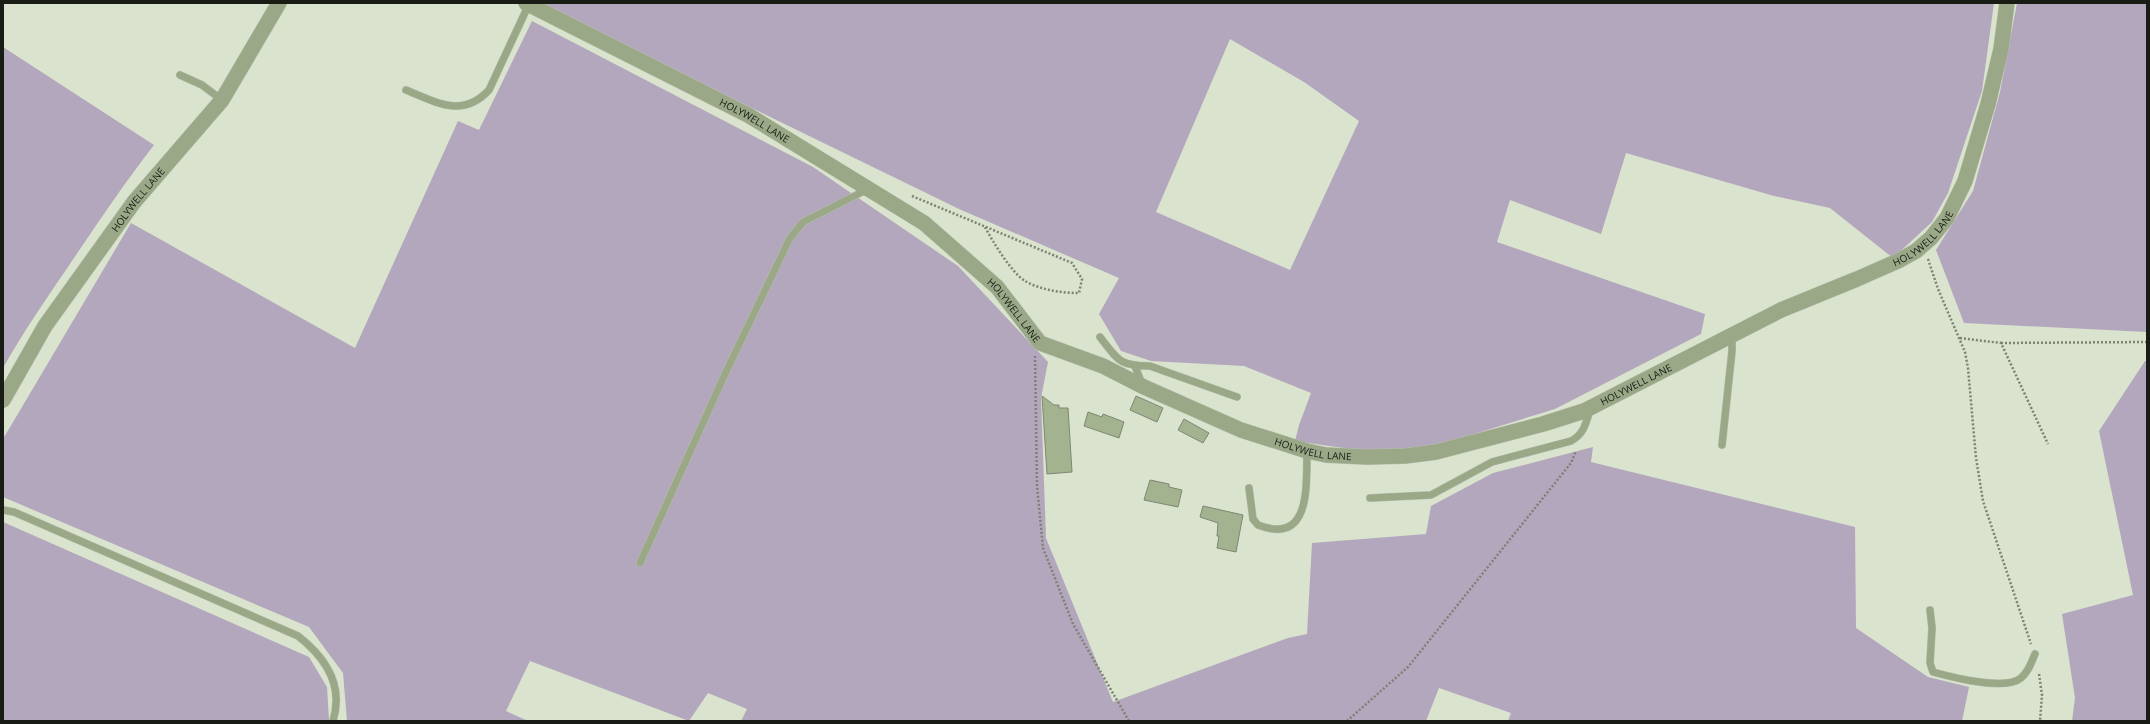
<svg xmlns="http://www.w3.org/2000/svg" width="2150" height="724" viewBox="0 0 2150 724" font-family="'Open Sans',sans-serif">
  <rect width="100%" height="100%" fill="#dae3cd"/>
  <!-- green -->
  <g fill="#b3a7bd" fill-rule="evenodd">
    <path d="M 536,3 L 1994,3 L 1982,91 L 1948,193 L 1932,222 L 1893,258 L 1830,208 L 1774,196 L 1626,153 L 1601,234 L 1510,200 L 1497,242 L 1705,314 L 1701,334 L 1555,409 L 1429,448 L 1364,451 L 1295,441 L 1299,425 L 1311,393 L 1244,366 L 1151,361 L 1121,351 L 1099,314 L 1119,278 L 959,209 ZM 1230,39 L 1304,82 L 1359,121 L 1290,270 L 1156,212 Z"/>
    <path d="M 2017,3 L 2147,3 L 2147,332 L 1964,323 L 1936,250 L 1973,191 L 2000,92 Z"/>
    <path d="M 532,21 L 813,167 L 958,266 L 1048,362 L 1041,398 L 1046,538 L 1113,702 L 1288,638 L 1307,634 L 1312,543 L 1426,534 L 1431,506 L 1493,473 L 1593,447 L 1591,462 L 1855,527 L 1856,628 L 1928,677 L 1969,687 L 1962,721 L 1508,721 L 1511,713 L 1439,688 L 1426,721 L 741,721 L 747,709 L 708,693 L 689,721 L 530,661 L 506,711 L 528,721 L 347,721 L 343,673 L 309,627 L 3,497 L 3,439 L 131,223 L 355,348 L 458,121 L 479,130 Z"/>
    <path d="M 3,47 L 154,145 C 126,181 101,218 76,255 C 51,292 25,329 3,368 Z"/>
    <path d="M 2145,361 L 2147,361 L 2147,721 L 2072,721 L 2075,698 L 2062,614 L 2133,595 L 2099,431 Z"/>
    <path d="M 3,522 L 309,657 L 327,687 L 329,720 L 331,721 L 3,721 Z"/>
  </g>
  <!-- building -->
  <g fill="#a3b28f" stroke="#7f8773">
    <path d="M 1042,396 L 1054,405 L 1059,405 L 1059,408 L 1068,408 L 1072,472 L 1047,474 Z"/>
    <path d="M 1136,396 L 1163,408 L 1157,422 L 1130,410 Z"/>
    <path d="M 1088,412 L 1102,417 L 1103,414 L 1124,422 L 1119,438 L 1084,426 Z"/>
    <path d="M 1184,419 L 1209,433 L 1203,443 L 1178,430 Z"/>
    <path d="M 1150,480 L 1169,484 L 1169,487 L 1182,490 L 1178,507 L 1144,500 Z"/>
    <path d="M 1203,506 L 1243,515 L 1236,552 L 1217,548 L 1219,536 L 1217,536 L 1218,523 L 1200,517 Z"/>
  </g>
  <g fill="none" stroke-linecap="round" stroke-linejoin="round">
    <!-- lane casing -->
    <g stroke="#b7bfac" stroke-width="8">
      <g id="lane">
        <path d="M 180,75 L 202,85 L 222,100"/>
        <path d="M 406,90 C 436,102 462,119 489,90 L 529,4"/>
        <path d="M 1100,337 C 1118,360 1119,366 1150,366 L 1237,397"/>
        <path d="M 1135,366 L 1142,384"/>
        <path d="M 1722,445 L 1732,351 L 1732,335"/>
        <path d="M 1249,488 L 1253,519 L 1258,525 C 1312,546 1306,484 1307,451"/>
        <path d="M 1370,498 L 1431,495 L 1492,462 L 1571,441 C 1584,434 1586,423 1590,410"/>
        <path d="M 3,510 L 14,512 L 298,636 C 325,657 344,685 333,721"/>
        <path d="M 640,563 L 725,374 L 790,238 L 803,222 L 868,189"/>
        <path d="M 1930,610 L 1932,628 L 1930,663 L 1933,672 C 1951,677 2005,691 2021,678 C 2029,671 2031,663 2035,654"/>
      </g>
    </g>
    <!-- street casing -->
    <g stroke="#b7bfac" stroke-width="16">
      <g id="street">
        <path id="s1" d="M 526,3 L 748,115 L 924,223 L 997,287 L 1040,343 L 1103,366 L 1144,387 L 1241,430 L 1307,451 L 1326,455 L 1367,457 L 1405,456 L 1436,452 L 1543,424 L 1584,411 L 1781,310 L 1857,279 L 1898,261 L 1916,251 L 1931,238 L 1947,218 L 1965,181 L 1988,104 L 2001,49 L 2007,3"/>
        <path id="s2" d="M 3,400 L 45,326 L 134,202 L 222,100 L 279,3"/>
      </g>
    </g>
    <!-- path -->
    <g stroke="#7c8274" stroke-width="2.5" stroke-dasharray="2 2" stroke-linecap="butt">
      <path d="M 912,196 L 1072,263 L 1082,279 L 1079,293 C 1061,293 1041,290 1025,281 C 1011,272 993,242 985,227"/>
      <path d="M 1928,259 L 1938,289 L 1965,352 L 1968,368 L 1976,458 L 1983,501 L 2031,644"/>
      <path d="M 1960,338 L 2001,343 L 2048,444"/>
      <path d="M 2001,343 L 2147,342"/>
      <path d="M 1035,356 L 1037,486 L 1043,548 L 1073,624 L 1129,721"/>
      <path d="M 2039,674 L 2042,695 L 2040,721"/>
      <path d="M 1347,721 L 1408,667 L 1571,463 L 1576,451"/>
    </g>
    <!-- lane -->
    <use href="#lane" stroke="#9aa887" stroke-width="7"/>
    <!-- street -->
    <use href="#street" stroke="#9aa887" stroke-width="15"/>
  </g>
  <g text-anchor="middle" stroke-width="3" stroke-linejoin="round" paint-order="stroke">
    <!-- street labels -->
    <g font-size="10" fill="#191c15" stroke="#e7f0da">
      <text dy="4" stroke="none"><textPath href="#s1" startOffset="257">HOLYWELL LANE</textPath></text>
      <text dy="4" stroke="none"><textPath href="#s2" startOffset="242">HOLYWELL LANE</textPath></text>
      <text dy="4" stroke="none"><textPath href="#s1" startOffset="1577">HOLYWELL LANE</textPath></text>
      <text dy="4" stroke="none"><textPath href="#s1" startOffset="581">HOLYWELL LANE</textPath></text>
      <text dy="4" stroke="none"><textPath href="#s1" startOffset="1253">HOLYWELL LANE</textPath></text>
      <text dy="4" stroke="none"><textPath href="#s1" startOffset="917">HOLYWELL LANE</textPath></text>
    </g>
  </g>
  <!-- border -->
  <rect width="2150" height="724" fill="none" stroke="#191c15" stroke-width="8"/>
</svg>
